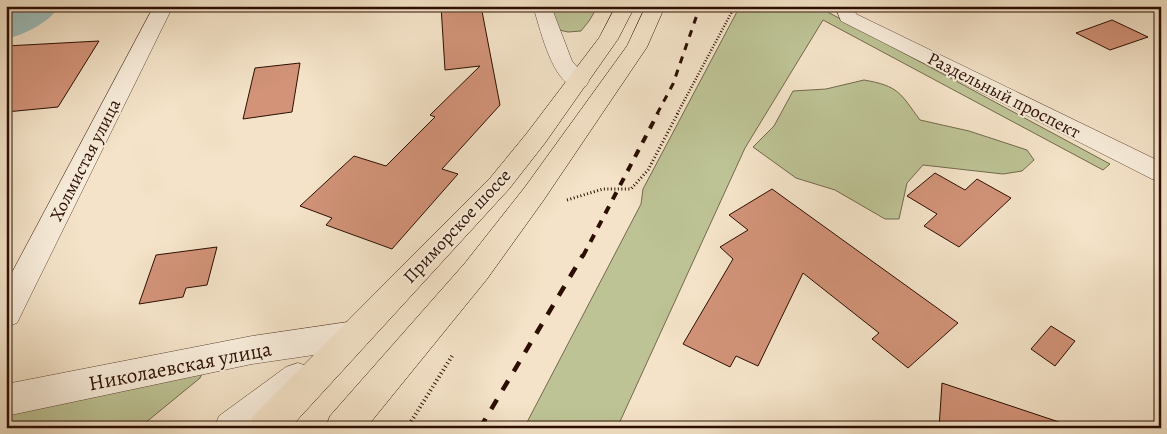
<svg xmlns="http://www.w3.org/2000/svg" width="1167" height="434" viewBox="0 0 1167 434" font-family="Alegreya,serif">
  <rect width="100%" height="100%" fill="#f4e3c8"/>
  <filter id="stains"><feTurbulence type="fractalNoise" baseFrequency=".004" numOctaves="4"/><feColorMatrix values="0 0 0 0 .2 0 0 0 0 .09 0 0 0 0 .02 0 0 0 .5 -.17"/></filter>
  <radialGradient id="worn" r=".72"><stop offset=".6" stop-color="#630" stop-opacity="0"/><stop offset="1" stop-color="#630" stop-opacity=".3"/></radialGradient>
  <!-- green -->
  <g fill="#bdc395" stroke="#74684c">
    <path d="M 548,6 L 598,6 L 589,21 L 581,31 L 568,32 L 555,29 Z"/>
    <path d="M 740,6 L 823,6 L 824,10 L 1110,164 L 1103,170 L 823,20 L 745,148 L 617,428 L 524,428 L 641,204 L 643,189 Z"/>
    <path d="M 864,80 C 899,86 900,93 920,120 L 969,131 L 1027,150 L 1034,160 L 1022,171 L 1003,174 L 923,165 L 907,183 L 899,219 L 885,219 L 835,190 L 796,178 L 753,147 L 774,126 L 793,91 L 826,89 Z"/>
    <path d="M 203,372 L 200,378 L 139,428 L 6,428 L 6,409 Z"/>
  </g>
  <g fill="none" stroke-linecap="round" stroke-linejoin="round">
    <!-- river -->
    <path fill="#9cbdba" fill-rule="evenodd" d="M 6,6 L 60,6 C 48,23 26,34 6,39 Z"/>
  </g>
  <!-- building -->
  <g fill="#d29378" stroke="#2c0e02">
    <path d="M 441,6 L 481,6 L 500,105 L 442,169 L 458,174 L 392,249 L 326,225 L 332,218 L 300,206 L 354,156 L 386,166 L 435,117 L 430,115 L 480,66 L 445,70 Z"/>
    <path d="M 1112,20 L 1148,37 L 1110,50 L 1076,33 Z"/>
    <path d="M 99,41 L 58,107 L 6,112 L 6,46 Z"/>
    <path d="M 300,63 L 292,112 L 243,119 L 255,68 Z"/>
    <path d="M 935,173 L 965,190 L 977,179 L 1011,198 L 959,247 L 924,226 L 937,214 L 907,196 Z"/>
    <path d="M 772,189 L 958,323 L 908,368 L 872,339 L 879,333 L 803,273 L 758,366 L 736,356 L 730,367 L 683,344 L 733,259 L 720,247 L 748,230 L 729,215 Z"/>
    <path d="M 217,247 L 207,285 L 186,288 L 183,297 L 139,304 L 156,255 Z"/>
    <path d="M 1051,326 L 1075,341 L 1055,366 L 1031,349 Z"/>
    <path d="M 942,383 L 1059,422 L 1059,428 L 939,428 Z"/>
  </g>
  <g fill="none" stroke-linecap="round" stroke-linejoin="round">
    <!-- minor casing -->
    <g stroke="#5e4334" stroke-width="1">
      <g id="minor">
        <path d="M 154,6 L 173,6 L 17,323 L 6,327 L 6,284 Z"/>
        <path d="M 533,6 L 551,6 L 572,61 L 589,81 L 586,86 C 581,87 576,89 571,86 C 550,74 540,28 533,6 Z"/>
        <path d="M 835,6 L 853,6 L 856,14 L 1161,162 L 1161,182 L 1152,179 L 841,21 Z"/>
        <path d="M 355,321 L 366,325 L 371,335 L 366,345 L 355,349 L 252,364 L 6,416 L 6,384 L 252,336 Z"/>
        <path d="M 298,363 L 310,367 L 315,378 L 310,389 L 261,428 L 214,428 L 219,416 L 286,367 Z"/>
      </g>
    </g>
    <!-- major casing -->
    <g stroke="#2c0e02" stroke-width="1">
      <g id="major">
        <path d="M 616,6 L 635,6 L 618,39 L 545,143 L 509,189 L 290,428 L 248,428 L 253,416 L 491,177 L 527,133 L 599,38 Z"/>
        <path d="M 646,6 L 665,6 L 647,47 L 543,201 L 487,279 L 366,428 L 325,428 L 330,416 L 465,263 L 525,187 L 627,46 Z"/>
      </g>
    </g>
    <!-- path-far2 -->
    <path stroke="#2c0e02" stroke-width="2.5" stroke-dasharray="1 2" stroke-linecap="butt" d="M 677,114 L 735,6"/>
    <!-- path-far1 -->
    <path stroke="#2c0e02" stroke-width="3" stroke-dasharray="1 2.5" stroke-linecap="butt" d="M 567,200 L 603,189 L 631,189 L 648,170 L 678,113"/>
    <!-- path -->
    <path stroke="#2c0e02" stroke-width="4" stroke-dasharray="1 3" stroke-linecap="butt" d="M 407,428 L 452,356"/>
    <!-- minor -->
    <use href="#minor" fill="#f8eddb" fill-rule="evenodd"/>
    <!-- major -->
    <use href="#major" fill="#f4e3c8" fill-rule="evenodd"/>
    <!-- rail-far2 -->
    <path stroke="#2c0e02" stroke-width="3" stroke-dasharray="7 7" stroke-linecap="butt" d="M 657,114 L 673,84 L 700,6"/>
    <!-- rail-far1 -->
    <path stroke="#2c0e02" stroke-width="4" stroke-dasharray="8 8" stroke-linecap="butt" d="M 583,256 L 658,113"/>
    <!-- rail -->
    <path stroke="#2c0e02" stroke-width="4.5" stroke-dasharray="11 11" stroke-linecap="butt" d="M 480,428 L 583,255"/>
  </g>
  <g text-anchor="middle" stroke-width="4" stroke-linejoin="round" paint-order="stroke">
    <!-- street labels -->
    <g font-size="18" fill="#2c0e02" stroke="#f8eddb">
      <text transform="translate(1004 95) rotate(27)" y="6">Раздельный проспект</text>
      <text transform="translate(85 160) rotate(-63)" y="6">Холмистая улица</text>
      <text transform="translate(457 226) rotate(-47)" y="6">Приморское шоссе</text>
    </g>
    <!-- near-street labels -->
    <g font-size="21" fill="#2c0e02" stroke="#f8eddb">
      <text transform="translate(180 366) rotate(-11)" y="7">Николаевская улица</text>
    </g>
  </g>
  <!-- margin -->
  <rect width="1167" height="434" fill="none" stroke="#f4e3c8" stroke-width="25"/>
  <rect x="8" y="8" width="1152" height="419" fill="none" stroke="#2c0e02" stroke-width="2.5"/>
  <rect x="12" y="12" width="1142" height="409" fill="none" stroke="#2c0e02"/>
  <rect width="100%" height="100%" filter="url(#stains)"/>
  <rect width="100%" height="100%" fill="url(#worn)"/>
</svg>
